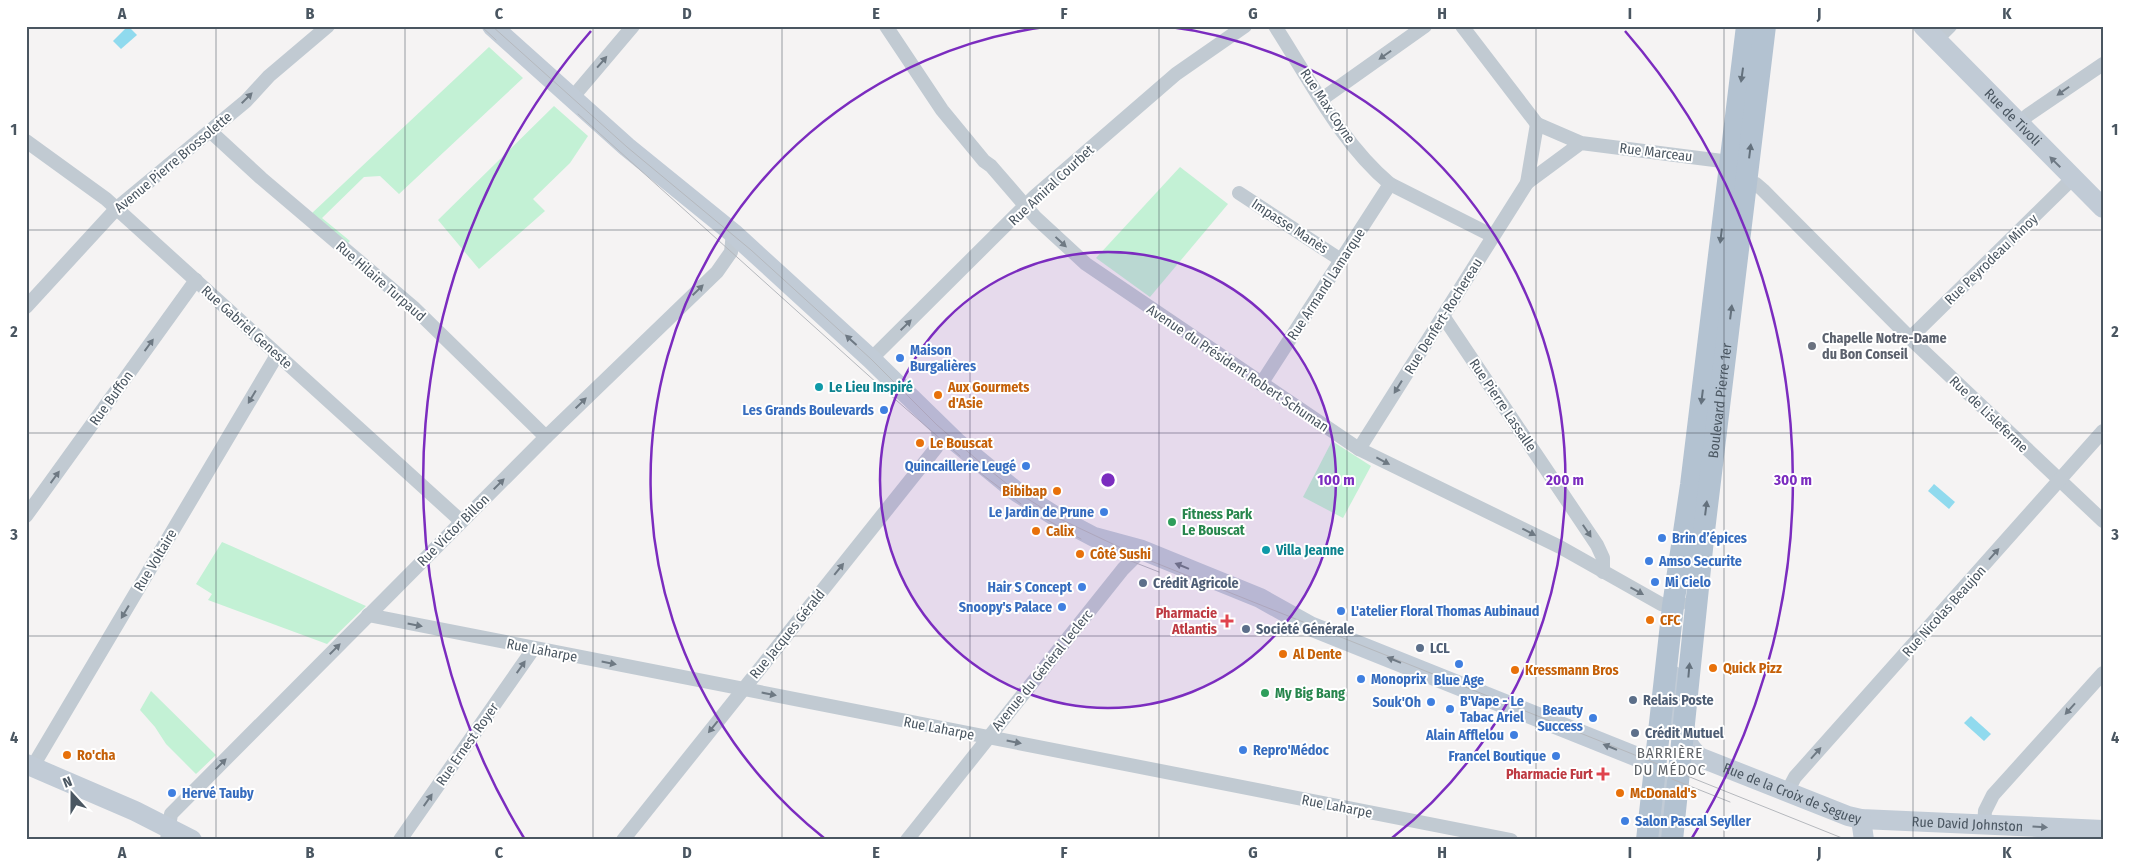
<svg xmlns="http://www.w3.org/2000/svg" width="2129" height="866" viewBox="0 0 2129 866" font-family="'Fira Sans Condensed',sans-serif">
  <rect width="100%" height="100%" fill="#f5f3f3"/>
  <!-- green -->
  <g fill="#c3f1d5">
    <path d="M 489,47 L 523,78 L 399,194 L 380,176 L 364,177 L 322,218 L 350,241 L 345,246 L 311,214 Z"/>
    <path d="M 554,106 L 588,136 L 570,163 L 533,199 L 545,211 L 479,269 L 438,220 Z"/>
    <path d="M 1180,167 L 1228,204 L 1150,297 L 1096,258 Z"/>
    <path d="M 1332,441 L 1371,466 L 1343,518 L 1303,497 Z"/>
    <path d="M 222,542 L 229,545 L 366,606 L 327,644 L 208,600 L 212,594 L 196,584 Z"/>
    <path d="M 151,691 L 216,755 L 196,774 L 166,744 L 155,727 L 140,710 Z"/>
  </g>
  <!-- water -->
  <g fill="#90daee">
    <path d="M 128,26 L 137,35 L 121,49 L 113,41 Z"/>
    <path d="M 1934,484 L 1955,502 L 1949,509 L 1928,491 Z"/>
    <path d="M 1971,716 L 1991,734 L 1984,741 L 1964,723 Z"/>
  </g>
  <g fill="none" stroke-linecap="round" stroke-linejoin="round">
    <!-- street -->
    <g stroke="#c1cad2" stroke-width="14">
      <path d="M 886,26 L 942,110 L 984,161 L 991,166 L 1036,218 L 1086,264 L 1359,449 L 1560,547 L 1661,604 L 1673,606 L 1681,603"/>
      <path d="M 1275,26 C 1310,80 1340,142 1390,184 L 1493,236"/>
      <path d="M 1462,26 L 1537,124"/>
      <path d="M 1936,40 L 1950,26"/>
      <path d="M 572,98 L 633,26"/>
      <path d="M 1322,99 L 1425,26"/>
      <path d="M 2018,125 L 2028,115 L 2103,64"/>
      <path d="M 210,131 L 261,178 L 413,307 L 546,437"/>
      <path d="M 26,141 L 106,199 L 461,521"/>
      <path d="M 1581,143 L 1527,183 L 1537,124 L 1581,143 L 1730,162"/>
      <path d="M 1747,183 L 1756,184 L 1763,190 L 1915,343 L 2103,521"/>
      <path d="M 1239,193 L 1341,260"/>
      <path d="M 26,307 L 117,208 L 246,101 L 269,76 L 328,26"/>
      <path d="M 1443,316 L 1597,545 L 1603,558 L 1603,572"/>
      <path d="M 1910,338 L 2072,179"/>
      <path d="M 871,359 L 1035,196 L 1176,74 L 1245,26"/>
      <path d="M 1261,384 L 1390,184"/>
      <path d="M 1359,449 L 1527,183"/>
      <path d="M 26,516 L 196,280"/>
      <path d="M 368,615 L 1511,840"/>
      <path d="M 33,766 L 277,355"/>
      <path d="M 1787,792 L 1795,777 L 2103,431"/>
      <path d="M 1984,825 L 1985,811 L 1993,795 L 2103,673"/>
      <path d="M 167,840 L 171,814 L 546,437 L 717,272 L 731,252 L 733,233"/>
      <path d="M 400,840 L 534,648"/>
      <path d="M 623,840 L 936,448 L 939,438 L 937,425"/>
      <path d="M 907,840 L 1123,569 L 1142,550"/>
    </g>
    <!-- secondary -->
    <g stroke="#c1cbd6" stroke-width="20">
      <path d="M 492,26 L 627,147 L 733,233 L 871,359 L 956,442 L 1017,492 L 1058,518 L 1094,537 L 1142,550 L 1260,598 L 1310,626 L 1655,764 L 1662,806 L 1660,840"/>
      <path id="s1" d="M 1923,26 L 2103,208"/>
      <path id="s2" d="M 1672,675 C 1674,708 1674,732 1699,757 L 1848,816 L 1861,819 L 2103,830"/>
      <path d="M 26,764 L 135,811 L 192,840"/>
      <path d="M 1861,819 L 1864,840"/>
    </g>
    <!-- primary -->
    <g stroke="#b3c2d1" stroke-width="22">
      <path d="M 1647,840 L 1673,606 L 1691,485 L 1747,26"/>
      <path id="s3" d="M 1672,840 L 1703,539 L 1765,26"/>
    </g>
    <!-- tram -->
    <g stroke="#b5b8bd" stroke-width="1">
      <path d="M 481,26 L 496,40"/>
      <path d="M 492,26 L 627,147 L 751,250 L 871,359 L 937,425 L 982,464 L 1017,492 L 1058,518 L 1136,555 L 1847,840"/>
      <path d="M 578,114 L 888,393 L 960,456"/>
      <path d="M 975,469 L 1021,504"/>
      <path d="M 1042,517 L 1081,539"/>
      <path d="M 1108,552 L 1159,572"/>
      <path d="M 1672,779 L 1730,802"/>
    </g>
  </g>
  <!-- one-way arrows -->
  <defs><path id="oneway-solid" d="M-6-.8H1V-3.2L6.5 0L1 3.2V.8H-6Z" transform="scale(1.25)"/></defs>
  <g fill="#6e7983">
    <use href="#oneway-solid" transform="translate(1385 55) rotate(145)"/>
    <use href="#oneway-solid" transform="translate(602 62) rotate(-49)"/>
    <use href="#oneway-solid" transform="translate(2063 91) rotate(145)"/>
    <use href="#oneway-solid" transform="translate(247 98) rotate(-45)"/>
    <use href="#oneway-solid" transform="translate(1061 242) rotate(43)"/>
    <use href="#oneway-solid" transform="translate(698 290) rotate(-44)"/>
    <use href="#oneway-solid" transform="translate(906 325) rotate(-44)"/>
    <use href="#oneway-solid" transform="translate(149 345) rotate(-54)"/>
    <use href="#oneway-solid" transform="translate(1398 387) rotate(122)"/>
    <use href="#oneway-solid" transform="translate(252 397) rotate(121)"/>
    <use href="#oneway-solid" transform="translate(581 403) rotate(-44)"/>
    <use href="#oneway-solid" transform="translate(1383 461) rotate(28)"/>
    <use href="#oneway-solid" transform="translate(55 477) rotate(-54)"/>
    <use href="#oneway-solid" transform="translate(499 484) rotate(-45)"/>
    <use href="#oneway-solid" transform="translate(1587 531) rotate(56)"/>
    <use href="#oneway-solid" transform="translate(1529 532) rotate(27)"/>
    <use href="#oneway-solid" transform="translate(1994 554) rotate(-48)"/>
    <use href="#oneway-solid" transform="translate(839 569) rotate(-51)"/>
    <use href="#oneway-solid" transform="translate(1637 591) rotate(29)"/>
    <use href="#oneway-solid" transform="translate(125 612) rotate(121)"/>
    <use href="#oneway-solid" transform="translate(415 625) rotate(11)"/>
    <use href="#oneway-solid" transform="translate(335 649) rotate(-45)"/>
    <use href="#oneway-solid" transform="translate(609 663) rotate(11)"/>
    <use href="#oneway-solid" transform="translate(521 667) rotate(-55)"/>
    <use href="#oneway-solid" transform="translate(769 694) rotate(11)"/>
    <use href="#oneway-solid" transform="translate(2070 709) rotate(132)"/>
    <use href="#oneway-solid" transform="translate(713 727) rotate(129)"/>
    <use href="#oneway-solid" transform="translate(1014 742) rotate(11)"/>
    <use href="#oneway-solid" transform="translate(1816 753) rotate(-48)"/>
    <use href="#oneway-solid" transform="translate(221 764) rotate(-45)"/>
    <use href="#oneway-solid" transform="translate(428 800) rotate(-55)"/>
  </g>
  <g fill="#64717d">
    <use href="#oneway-solid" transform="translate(1742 75) rotate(98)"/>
    <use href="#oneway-solid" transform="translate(1750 151) rotate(-83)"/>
    <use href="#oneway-solid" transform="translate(1721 236) rotate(97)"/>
    <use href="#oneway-solid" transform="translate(1731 312) rotate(-83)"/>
    <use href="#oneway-solid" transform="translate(1702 397) rotate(97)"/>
    <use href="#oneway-solid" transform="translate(1706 508) rotate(-83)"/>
    <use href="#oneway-solid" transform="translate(1689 670) rotate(-85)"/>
  </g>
  <g fill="#6e7984">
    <use href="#oneway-solid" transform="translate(2055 162) rotate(-135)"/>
    <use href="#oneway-solid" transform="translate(851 340) rotate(-138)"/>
    <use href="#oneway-solid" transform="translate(1182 566) rotate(-158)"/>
    <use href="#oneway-solid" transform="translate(1394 660) rotate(-158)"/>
    <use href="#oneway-solid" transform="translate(1610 747) rotate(-158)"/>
    <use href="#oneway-solid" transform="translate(2040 827) rotate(3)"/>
  </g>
  <!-- grid -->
  <path fill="none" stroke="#4a5661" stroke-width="1" stroke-opacity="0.55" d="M 216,26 L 216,840M 405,26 L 405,840M 593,26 L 593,840M 782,26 L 782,840M 970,26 L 970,840M 1159,26 L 1159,840M 1347,26 L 1347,840M 1536,26 L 1536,840M 1724,26 L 1724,840M 1913,26 L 1913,840M 26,230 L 2103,230M 26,433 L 2103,433M 26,636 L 2103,636"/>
  <!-- distance rings -->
  <circle cx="1108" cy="480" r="228" fill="#7b2cbf" fill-opacity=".12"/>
  <g fill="none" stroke="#7b2cbf" stroke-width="2.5">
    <circle cx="1108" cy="480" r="228"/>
    <path d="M824 838A457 457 0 0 1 1052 26M1164 26A457 457 0 0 1 1392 838"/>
    <path d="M524 838A685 685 0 0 1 591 31M1625 31A685 685 0 0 1 1692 838"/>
  </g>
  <!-- markers -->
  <circle fill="#6b7280" stroke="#fff" stroke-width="2" cx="1812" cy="346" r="5"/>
  <g fill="#3f7fe0" stroke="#fff" stroke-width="2">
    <circle cx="900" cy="358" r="5"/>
    <circle cx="884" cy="410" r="5"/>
    <circle cx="1026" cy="466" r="5"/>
    <circle cx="1104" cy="512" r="5"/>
    <circle cx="1662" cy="538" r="5"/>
    <circle cx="1649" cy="561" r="5"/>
    <circle cx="1655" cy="582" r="5"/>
    <circle cx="1082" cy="587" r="5"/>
    <circle cx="1062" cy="607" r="5"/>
    <circle cx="1341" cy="611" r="5"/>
    <circle cx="1459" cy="664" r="5"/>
    <circle cx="1361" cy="679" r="5"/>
    <circle cx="1431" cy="702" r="5"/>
    <circle cx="1450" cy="709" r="5"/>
    <circle cx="1593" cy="718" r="5"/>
    <circle cx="1514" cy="735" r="5"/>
    <circle cx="1243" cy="750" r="5"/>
    <circle cx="1556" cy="756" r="5"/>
    <circle cx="172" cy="793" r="5"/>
    <circle cx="1625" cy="821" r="5"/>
  </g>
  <g fill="#0f9aa8" stroke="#fff" stroke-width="2">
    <circle cx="819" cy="387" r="5"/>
    <circle cx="1266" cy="550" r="5"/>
  </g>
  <g fill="#e8710a" stroke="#fff" stroke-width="2">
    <circle cx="938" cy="395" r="5"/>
    <circle cx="920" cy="443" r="5"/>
    <circle cx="1057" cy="491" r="5"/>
    <circle cx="1036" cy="531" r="5"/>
    <circle cx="1080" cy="554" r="5"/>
    <circle cx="1650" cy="620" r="5"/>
    <circle cx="1283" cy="654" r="5"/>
    <circle cx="1713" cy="668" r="5"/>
    <circle cx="1515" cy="670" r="5"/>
    <circle cx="67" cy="755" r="5"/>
    <circle cx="1620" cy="793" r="5"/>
  </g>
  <g fill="#2e9e5b" stroke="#fff" stroke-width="2">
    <circle cx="1172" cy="522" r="5"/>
    <circle cx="1265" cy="693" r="5"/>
  </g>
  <g fill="#5c6f8a" stroke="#fff" stroke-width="2">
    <circle cx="1143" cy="583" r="5"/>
    <circle cx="1246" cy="629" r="5"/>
    <circle cx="1420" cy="648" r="5"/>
    <circle cx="1633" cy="700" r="5"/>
    <circle cx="1635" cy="733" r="5"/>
  </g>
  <g fill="#e0444e" stroke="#fff" stroke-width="2">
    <path d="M1224.5 613.5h5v5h5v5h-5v5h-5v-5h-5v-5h5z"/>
    <path d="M1600.5 766.5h5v5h5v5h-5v5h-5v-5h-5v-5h5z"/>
  </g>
  <g text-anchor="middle" stroke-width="4" stroke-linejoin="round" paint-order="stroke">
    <!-- street labels -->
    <g font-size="14" fill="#4a5661" stroke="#fff">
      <text transform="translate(1328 106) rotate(56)" y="5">Rue Max Coyne</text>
      <text dy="5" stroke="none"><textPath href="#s1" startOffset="128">Rue de Tivoli</textPath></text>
      <text transform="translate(1656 152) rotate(7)" y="5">Rue Marceau</text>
      <text transform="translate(173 162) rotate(-40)" y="5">Avenue Pierre Brossolette</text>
      <text transform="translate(1051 185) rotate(-43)" y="5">Rue Amiral Courbet</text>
      <text transform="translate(1290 226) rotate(33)" y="5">Impasse Manès</text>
      <text transform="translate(1991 259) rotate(-44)" y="5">Rue Peyrodeau Minoy</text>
      <text transform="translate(381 281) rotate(41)" y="5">Rue Hilaire Turpaud</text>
      <text transform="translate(1326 284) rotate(-57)" y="5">Rue Armand Lamarque</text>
      <text transform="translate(1443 316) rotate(-58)" y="5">Rue Denfert-Rochereau</text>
      <text transform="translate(247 327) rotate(42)" y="5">Rue Gabriel Geneste</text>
      <text transform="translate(1238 368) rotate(34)" y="5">Avenue du Président Robert Schuman</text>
      <text transform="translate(111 398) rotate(-54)" y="5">Rue Buffon</text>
      <text dy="5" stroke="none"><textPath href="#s3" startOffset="442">Boulevard Pierre 1er</textPath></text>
      <text transform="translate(1503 405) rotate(56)" y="5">Rue Pierre Lassalle</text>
      <text transform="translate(1989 414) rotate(44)" y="5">Rue de Lisleferme</text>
      <text transform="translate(453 530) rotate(-45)" y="5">Rue Victor Billon</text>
      <text transform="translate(155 560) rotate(-59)" y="5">Rue Voltaire</text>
      <text transform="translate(1944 611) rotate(-48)" y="5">Rue Nicolas Beaujon</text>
      <text transform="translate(787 634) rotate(-51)" y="5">Rue Jacques Gérald</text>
      <text transform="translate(542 650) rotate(11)" y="5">Rue Laharpe</text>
      <text transform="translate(1042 670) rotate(-51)" y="5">Avenue du Général Leclerc</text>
      <text transform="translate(939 728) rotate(11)" y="5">Rue Laharpe</text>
      <text transform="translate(467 744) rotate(-55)" y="5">Rue Ernest Royer</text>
      <text dy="5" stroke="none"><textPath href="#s2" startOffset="189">Rue de la Croix de Seguey</textPath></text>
      <text transform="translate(1337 806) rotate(11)" y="5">Rue Laharpe</text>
      <text dy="5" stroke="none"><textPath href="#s2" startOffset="369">Rue David Johnston</textPath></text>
    </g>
    <!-- worship labels -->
    <g font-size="14" font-weight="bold" fill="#5b616d" stroke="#fff" text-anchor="start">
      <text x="1822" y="343">Chapelle Notre-Dame<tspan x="1822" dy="16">du Bon Conseil</tspan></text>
    </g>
    <!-- shop labels -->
    <g font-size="14" font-weight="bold" fill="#366cbe" stroke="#fff" text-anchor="start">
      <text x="910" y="355">Maison<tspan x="910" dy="16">Burgalières</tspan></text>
      <text x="874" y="415" text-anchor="end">Les Grands Boulevards</text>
      <text x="1016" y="471" text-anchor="end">Quincaillerie Leugé</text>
      <text x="1094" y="517" text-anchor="end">Le Jardin de Prune</text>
      <text x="1672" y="543">Brin d’épices</text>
      <text x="1659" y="566">Amso Securite</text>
      <text x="1665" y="587">Mi Cielo</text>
      <text x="1072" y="592" text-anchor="end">Hair S Concept</text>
      <text x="1052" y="612" text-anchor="end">Snoopy's Palace</text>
      <text x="1351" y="616">L'atelier Floral Thomas Aubinaud</text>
      <text x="1371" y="684">Monoprix</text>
      <text x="1459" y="685" text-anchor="middle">Blue Age</text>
      <text x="1460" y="706">B'Vape - Le<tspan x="1460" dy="16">Tabac Ariel</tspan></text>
      <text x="1421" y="707" text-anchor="end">Souk'Oh</text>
      <text x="1583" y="715" text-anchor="end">Beauty<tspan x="1583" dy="16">Success</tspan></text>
      <text x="1504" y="740" text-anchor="end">Alain Afflelou</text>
      <text x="1253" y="755">Repro'Médoc</text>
      <text x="1546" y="761" text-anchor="end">Francel Boutique</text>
      <text x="182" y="798">Hervé Tauby</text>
      <text x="1635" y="826">Salon Pascal Seyller</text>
    </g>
    <!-- culture labels -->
    <g font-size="14" font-weight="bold" fill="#0d838f" stroke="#fff" text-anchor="start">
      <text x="829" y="392">Le Lieu Inspiré</text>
      <text x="1276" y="555">Villa Jeanne</text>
    </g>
    <!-- food labels -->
    <g font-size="14" font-weight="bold" fill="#c56008" stroke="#fff" text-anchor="start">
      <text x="948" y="392">Aux Gourmets<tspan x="948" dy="16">d'Asie</tspan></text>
      <text x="930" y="448">Le Bouscat</text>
      <text x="1047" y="496" text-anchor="end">Bibibap</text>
      <text x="1046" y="536">Calix</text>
      <text x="1090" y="559">Côté Sushi</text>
      <text x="1660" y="625">CFC</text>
      <text x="1293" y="659">Al Dente</text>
      <text x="1723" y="673">Quick Pizz</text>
      <text x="1525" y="675">Kressmann Bros</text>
      <text x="77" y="760">Ro'cha</text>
      <text x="1630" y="798">McDonald's</text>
    </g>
    <!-- leisure labels -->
    <g font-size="14" font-weight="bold" fill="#27864d" stroke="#fff" text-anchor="start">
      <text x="1182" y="519">Fitness Park<tspan x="1182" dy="16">Le Bouscat</tspan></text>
      <text x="1275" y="698">My Big Bang</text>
    </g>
    <!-- service labels -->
    <g font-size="14" font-weight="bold" fill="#4e5e75" stroke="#fff" text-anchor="start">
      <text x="1153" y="588">Crédit Agricole</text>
      <text x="1256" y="634">Société Générale</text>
      <text x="1430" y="653">LCL</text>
      <text x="1643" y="705">Relais Poste</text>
      <text x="1645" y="738">Crédit Mutuel</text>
    </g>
    <!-- health labels -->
    <g font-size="14" font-weight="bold" fill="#be3a42" stroke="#fff" text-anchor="end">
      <text x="1217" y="618">Pharmacie<tspan x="1217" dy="16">Atlantis</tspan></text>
      <text x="1593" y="779">Pharmacie Furt</text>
    </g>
    <!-- neighbourhood labels -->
    <g font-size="15" letter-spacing="1" fill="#5f6368" stroke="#fff">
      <text x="1670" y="758">BARRIÈRE<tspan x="1670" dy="17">DU MÉDOC</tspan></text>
    </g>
  </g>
  <circle cx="1108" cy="480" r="8" fill="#7b2cbf" stroke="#fff" stroke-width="2.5"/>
  <g font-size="15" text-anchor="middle" font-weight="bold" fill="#7b2cbf" stroke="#fff" stroke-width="4" stroke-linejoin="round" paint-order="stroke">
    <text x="1336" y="485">100 m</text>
    <text x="1565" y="485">200 m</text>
    <text x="1793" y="485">300 m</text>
  </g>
  <!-- border -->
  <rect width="2129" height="866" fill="none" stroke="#ffffff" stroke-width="55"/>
  <!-- north arrow -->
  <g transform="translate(72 794) rotate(339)" stroke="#ffffff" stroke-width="4" paint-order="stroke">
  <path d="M0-4L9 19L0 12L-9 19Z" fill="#4a5661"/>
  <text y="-8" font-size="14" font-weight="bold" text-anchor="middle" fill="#4a5661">N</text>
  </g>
  <rect x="28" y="28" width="2074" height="810" fill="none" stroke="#4a5661" stroke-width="2"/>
  <g font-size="16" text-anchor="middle" font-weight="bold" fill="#4a5661">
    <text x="122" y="19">A</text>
    <text x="310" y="19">B</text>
    <text x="499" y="19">C</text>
    <text x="687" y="19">D</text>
    <text x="876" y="19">E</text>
    <text x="1064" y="19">F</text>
    <text x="1253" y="19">G</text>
    <text x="1442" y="19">H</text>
    <text x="1630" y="19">I</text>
    <text x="1819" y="19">J</text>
    <text x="2007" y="19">K</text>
    <text x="14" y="135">1</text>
    <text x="2115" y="135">1</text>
    <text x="14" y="337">2</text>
    <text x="2115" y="337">2</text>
    <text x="14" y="540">3</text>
    <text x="2115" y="540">3</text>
    <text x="14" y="743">4</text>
    <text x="2115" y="743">4</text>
    <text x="122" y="858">A</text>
    <text x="310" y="858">B</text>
    <text x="499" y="858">C</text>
    <text x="687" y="858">D</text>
    <text x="876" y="858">E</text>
    <text x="1064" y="858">F</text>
    <text x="1253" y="858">G</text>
    <text x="1442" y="858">H</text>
    <text x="1630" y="858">I</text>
    <text x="1819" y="858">J</text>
    <text x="2007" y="858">K</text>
  </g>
</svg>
